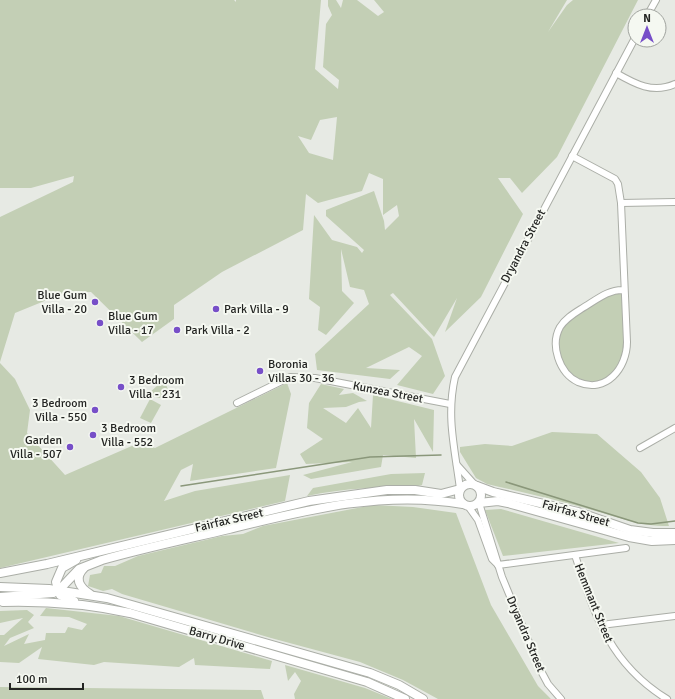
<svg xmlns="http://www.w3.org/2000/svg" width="675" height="699" viewBox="0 0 675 699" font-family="Signika,sans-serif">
  <rect width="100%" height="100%" fill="#e7eae4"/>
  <!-- green -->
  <g fill="#c3cfb5" fill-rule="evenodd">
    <path d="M 0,0 L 234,0 L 236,2 L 236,0 L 321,0 L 315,69 L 338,89 L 339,80 L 323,67 L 326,24 L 332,15 L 328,6 L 328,0 L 336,0 L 341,8 L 343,0 L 357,0 L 378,16 L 384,12 L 374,0 L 567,0 L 548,32 L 567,5 L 573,0 L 638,0 L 557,157 L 522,193 L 510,178 L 498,178 L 523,214 L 481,297 L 445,332 L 457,298 L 434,337 L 393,293 L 390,295 L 432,339 L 445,376 L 433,394 L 397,385 L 422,356 L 409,347 L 366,368 L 400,370 L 390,379 L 317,370 L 315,354 L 369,304 L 364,290 L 350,287 L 341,249 L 342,291 L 354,303 L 326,335 L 318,330 L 320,307 L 309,299 L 314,215 L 332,240 L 357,247 L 362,253 L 364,250 L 326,216 L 326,210 L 374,191 L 384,221 L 385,230 L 399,216 L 397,205 L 383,215 L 383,179 L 369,173 L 362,191 L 318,203 L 306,194 L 303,230 L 222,272 L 174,305 L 174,319 L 142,342 L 91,292 L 64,293 L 15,313 L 0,362 L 0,217 L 73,182 L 74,176 L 31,188 L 0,188 ZM 337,117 L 333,160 L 309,153 L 298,136 L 311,140 L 320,120 Z"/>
    <path d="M 624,290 L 627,348 L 619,371 L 595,384 L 571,377 L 557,353 L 561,326 L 607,293 Z"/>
    <path d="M 0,363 L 15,379 L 30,410 L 27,433 L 65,475 L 141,442 L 155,448 L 287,383 L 291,394 L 276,468 L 190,481 L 193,464 L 181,470 L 164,501 L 195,491 L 290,475 L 285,501 L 0,568 Z"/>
    <path d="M 159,384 L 166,384 L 168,390 L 166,397 L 159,398 L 147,395 Z"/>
    <path d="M 321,384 L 344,389 L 339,395 L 353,393 L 367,401 L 359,402 L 346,407 L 323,408 L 346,423 L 358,408 L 371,428 L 373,395 L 434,410 L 433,452 L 414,419 L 416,458 L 383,455 L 381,467 L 311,479 L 303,475 L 352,462 L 306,464 L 300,454 L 323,439 L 307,428 L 309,403 Z"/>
    <path d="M 150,399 L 161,405 L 151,423 L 140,418 Z"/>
    <path d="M 552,432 L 597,434 L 641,472 L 660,498 L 669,526 C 637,526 622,518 592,510 C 557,500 522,492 487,484 L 476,478 L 460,452 L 460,447 L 485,444 L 512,446 Z"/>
    <path d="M 425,473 L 422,485 L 418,486 C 381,487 344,488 307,496 L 313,488 L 391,474 Z"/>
    <path d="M 373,505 L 413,507 L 456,513 L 491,605 L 538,686 L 551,699 L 438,699 L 403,680 L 360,662 L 271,638 L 122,594 L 112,589 L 103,591 L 88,586 L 90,575 L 101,573 L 104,566 L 115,566 L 138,556 L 222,536 L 243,534 L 263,526 Z"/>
    <path d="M 501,509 L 619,543 L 503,556 L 485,510 Z"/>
    <path d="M 46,608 L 119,616 L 272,661 L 270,669 L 195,665 L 194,658 L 179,667 L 104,662 L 94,665 L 38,659 L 42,647 L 19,663 L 0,662 L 0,635 L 4,635 L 23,618 L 0,623 L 0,611 L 27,610 L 34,615 L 28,622 L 34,628 L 10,638 L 4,646 L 29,634 L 24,644 L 45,640 L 46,633 L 65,633 L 68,627 L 82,630 L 87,624 L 69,617 L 40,616 Z"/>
    <path d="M 285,665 L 365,688 L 392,699 L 295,699 L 294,694 L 301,681 L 295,672 L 288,681 Z"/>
    <path d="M 0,687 L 261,690 L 264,699 L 0,699 Z"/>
  </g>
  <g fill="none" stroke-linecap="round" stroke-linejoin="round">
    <!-- stream -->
    <g stroke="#8a977a" stroke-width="1.5">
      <path d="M 506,482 L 638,523 L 651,524 L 675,521"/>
      <path d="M 181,486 L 370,457 L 441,455"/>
    </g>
    <!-- minor casing -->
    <g stroke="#abaea7" stroke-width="8">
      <g id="minor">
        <path d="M 647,16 L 656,0"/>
        <path d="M 616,73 C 635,84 653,94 675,84"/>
        <path d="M 572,156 L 615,179 L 618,184 L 621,203 L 627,342 C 627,368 606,394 578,382 C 559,373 550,345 560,327 C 565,319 573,314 581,309 C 595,301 608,289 624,290"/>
        <path d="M 621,203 L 675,202"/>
        <path d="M 237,403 L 290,377 L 315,378 L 450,404"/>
        <path d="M 640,448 L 675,428"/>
        <path d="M 457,465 L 474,484"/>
        <path d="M 460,489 C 455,449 446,417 455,377 L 635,38"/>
        <path d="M 479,503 L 502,577 L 541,671 L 548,684 L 561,699"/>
        <path d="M 468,506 L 478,520 L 492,559 L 498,565"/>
        <path d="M 575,555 C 595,616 610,664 667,699"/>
        <path d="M 498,565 L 626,548"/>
        <path d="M 601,625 L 675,616"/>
      </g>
    </g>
    <!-- major casing -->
    <g stroke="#abaea7" stroke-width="10">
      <g id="major">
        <circle cx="470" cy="495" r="11"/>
        <path d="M 477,486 L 493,492 L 578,512 L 630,530 L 653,533 L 675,533"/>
        <path d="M 479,503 L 498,501 L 508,503 L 629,537 L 652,541 L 675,540"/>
        <path d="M 84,568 C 74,578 79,587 90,594"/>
        <path d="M 0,573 L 47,564 L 309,501 L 387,490 L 415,490 L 441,494 L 460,489"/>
        <path d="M 0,587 L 49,589 L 107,598 L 370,673 L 399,685 L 423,699"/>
        <path d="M 0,597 L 53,593 L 61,588 L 79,569 L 102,560 C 144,548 187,539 229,529 C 306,510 383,490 463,504"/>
        <path d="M 74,601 L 60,595 L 56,582 L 62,568 L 76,560"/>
        <path d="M 3,602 C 45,601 88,604 130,613 L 367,682 L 405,699"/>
      </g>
    </g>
    <!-- minor -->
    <use href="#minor" stroke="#fff" stroke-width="6"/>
    <!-- major -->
    <use href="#major" stroke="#fff" stroke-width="8"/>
  </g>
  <!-- markers -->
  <g fill="#774fc8" stroke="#f5f8f1" stroke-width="1.5">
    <circle cx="95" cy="302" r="4"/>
    <circle cx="216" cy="309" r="4"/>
    <circle cx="100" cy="323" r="4"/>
    <circle cx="177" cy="330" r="4"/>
    <circle cx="260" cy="371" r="4"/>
    <circle cx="121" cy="387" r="4"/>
    <circle cx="95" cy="410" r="4"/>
    <circle cx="93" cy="435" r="4"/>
    <circle cx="70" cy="447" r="4"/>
  </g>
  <g text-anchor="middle" stroke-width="4" stroke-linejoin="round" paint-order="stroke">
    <!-- street labels -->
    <g font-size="12" fill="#242523" stroke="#f5f8f1">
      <text transform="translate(523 246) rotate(-62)" y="4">Dryandra Street</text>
      <text transform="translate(388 392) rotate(11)" y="4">Kunzea Street</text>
      <text transform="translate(576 513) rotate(16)" y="4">Fairfax Street</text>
      <text transform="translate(229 520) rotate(-13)" y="4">Fairfax Street</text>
      <text transform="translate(594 603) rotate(68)" y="4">Hemmant Street</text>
      <text transform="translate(526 634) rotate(67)" y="4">Dryandra Street</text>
      <text transform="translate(217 638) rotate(16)" y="4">Barry Drive</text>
    </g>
    <!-- poi labels -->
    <g font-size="12" fill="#242523" stroke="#f5f8f1" text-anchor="start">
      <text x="87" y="299" text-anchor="end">Blue Gum<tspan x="87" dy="14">Villa - 20</tspan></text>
      <text x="224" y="313">Park Villa - 9</text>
      <text x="108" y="320">Blue Gum<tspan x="108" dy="14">Villa - 17</tspan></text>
      <text x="185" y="334">Park Villa - 2</text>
      <text x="268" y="368">Boronia<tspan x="268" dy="14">Villas 30 - 36</tspan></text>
      <text x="129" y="384">3 Bedroom<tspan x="129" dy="14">Villa - 231</tspan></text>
      <text x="87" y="407" text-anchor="end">3 Bedroom<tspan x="87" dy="14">Villa - 550</tspan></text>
      <text x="101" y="432">3 Bedroom<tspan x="101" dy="14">Villa - 552</tspan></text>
      <text x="62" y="444" text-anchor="end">Garden<tspan x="62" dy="14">Villa - 507</tspan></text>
    </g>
  </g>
  <!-- north arrow -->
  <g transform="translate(647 28)"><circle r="19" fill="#f5f8f1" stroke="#a1a49f"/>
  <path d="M0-3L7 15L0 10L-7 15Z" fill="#774fc8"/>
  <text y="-6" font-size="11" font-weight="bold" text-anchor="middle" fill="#242523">N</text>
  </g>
  <!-- scale -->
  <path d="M10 683v6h73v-6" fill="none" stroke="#242523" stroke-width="2"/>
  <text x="16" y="683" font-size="12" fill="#242523" stroke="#f5f8f1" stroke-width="3" paint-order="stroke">100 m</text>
</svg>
